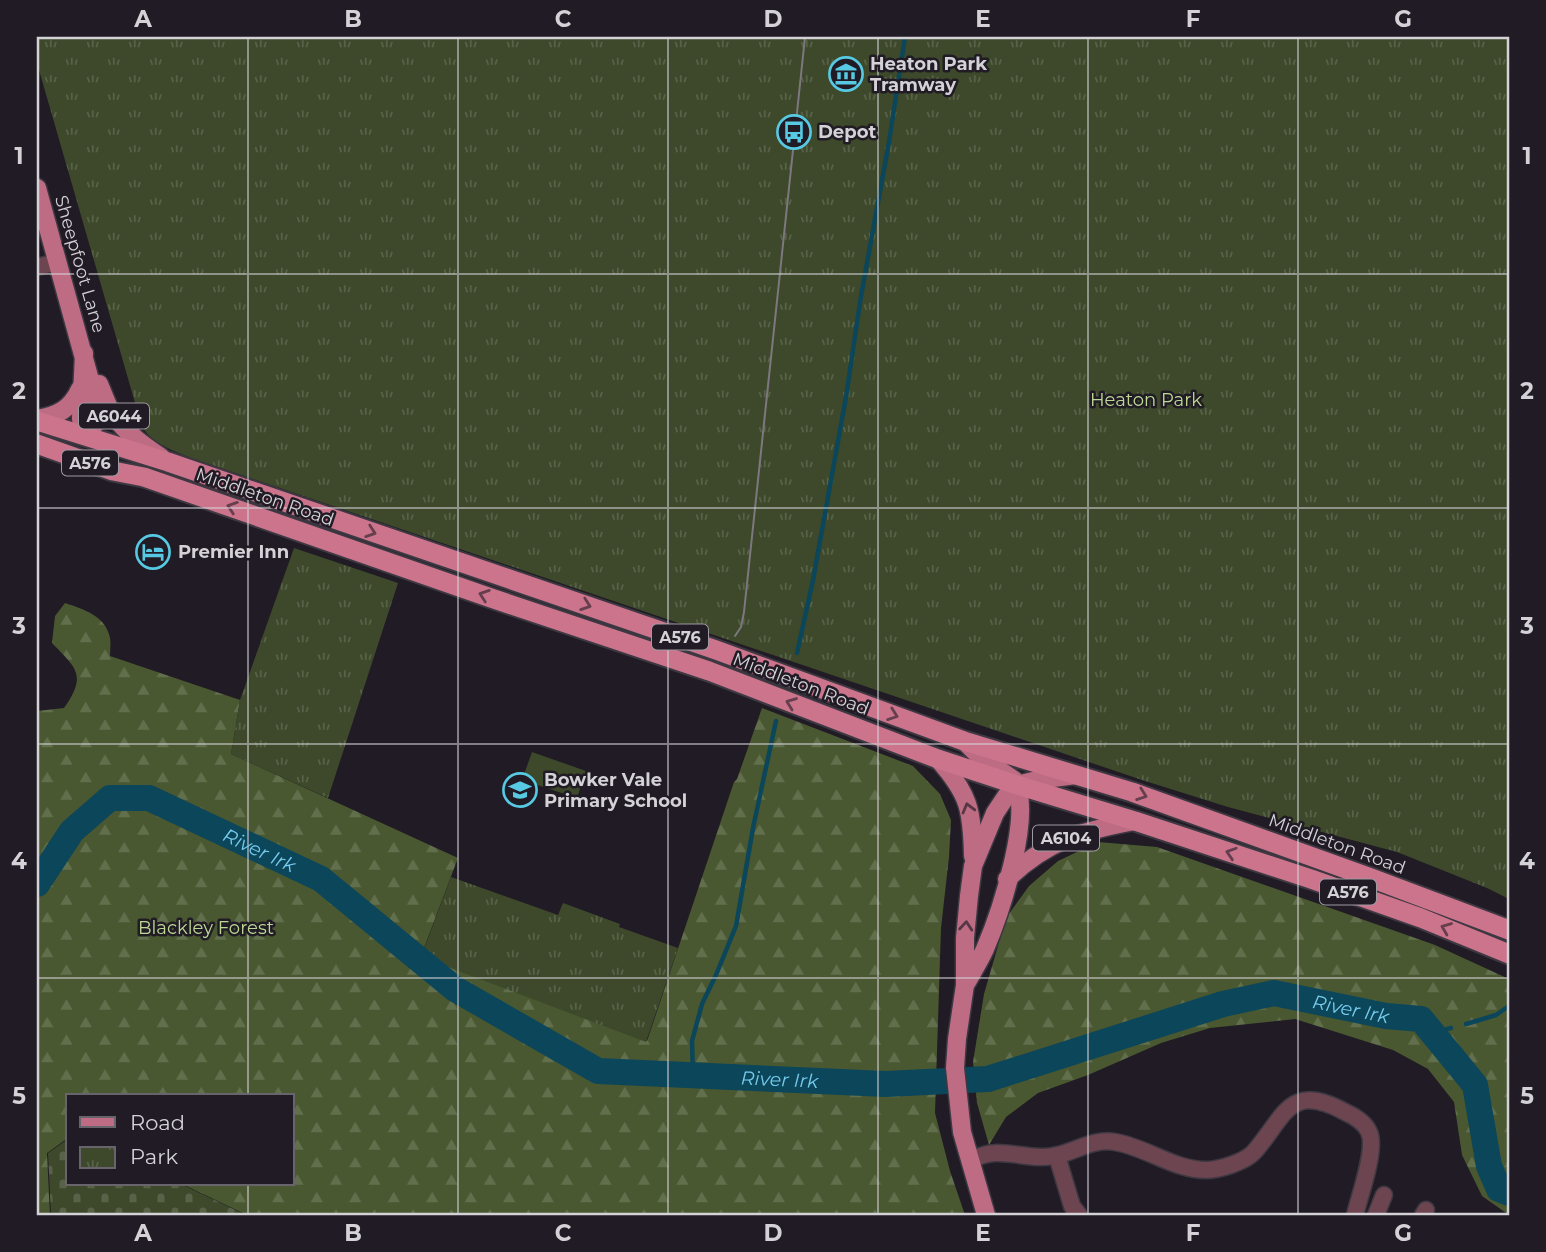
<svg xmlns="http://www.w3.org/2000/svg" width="1546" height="1252" viewBox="0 0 1546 1252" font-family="Montserrat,sans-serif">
  <defs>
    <pattern id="forest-firs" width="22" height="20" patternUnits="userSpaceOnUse" patternTransform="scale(1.75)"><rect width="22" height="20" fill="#495830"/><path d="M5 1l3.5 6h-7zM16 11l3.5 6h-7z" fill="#626f4d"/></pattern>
    <pattern id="cemetery-stones" width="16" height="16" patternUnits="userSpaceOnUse" patternTransform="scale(1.75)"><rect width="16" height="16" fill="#3d492a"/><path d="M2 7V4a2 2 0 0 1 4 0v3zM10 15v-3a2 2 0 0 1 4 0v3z" fill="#586248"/></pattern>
    <pattern id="park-tufts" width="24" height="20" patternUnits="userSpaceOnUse" patternTransform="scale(1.75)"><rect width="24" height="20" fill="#3d492a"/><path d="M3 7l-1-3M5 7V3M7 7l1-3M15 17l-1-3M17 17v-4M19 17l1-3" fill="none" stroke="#586248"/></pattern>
  </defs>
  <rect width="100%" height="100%" fill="#201b24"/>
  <!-- grass -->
  <path fill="#3d492a" d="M 532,752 L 586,771 L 577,798 L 522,780 Z"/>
  <!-- forest -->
  <g fill="url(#forest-firs)">
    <path d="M 65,603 C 83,609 106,616 110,638 C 111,643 110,650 110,656 L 240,700 L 231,754 L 458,858 L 421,956 L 647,1041 L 734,782 L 737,779 L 762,708 L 913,766 L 940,794 L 951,820 L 949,857 L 941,928 L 935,1113 L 950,1171 L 965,1215 L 247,1215 L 182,1184 L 292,1184 L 292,1096 L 68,1096 L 68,1138 L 47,1153 L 50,1215 L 37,1215 L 37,711 L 64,708 C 87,675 77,669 52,643 L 55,616 Z"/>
    <path d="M 1098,842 L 1157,847 L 1435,945 L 1509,979 L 1509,1215 L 1482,1196 L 1462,1155 L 1454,1102 L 1428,1069 L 1393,1050 L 1295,1019 L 1210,1028 L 1161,1043 L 1088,1075 L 1038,1093 L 1006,1117 L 989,1145 L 977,1103 L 973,1062 L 984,994 L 1006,918 L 1029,886 L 1058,861 Z"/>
  </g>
  <!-- cemetery -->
  <path fill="url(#cemetery-stones)" d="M 68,1139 L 68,1184 L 181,1184 L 246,1215 L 51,1215 L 48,1153 Z"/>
  <!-- park -->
  <g fill="url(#park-tufts)">
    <path d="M 37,37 L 1509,37 L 1509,899 L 1487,888 L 1397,852 L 1228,807 L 1142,780 L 203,462 C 186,456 156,446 145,431 C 144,430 141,422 140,420 L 37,63 Z"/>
    <path d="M 294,548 L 398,583 L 328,798 L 231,754 L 240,700 Z"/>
    <path d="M 451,877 L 558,915 L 563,903 L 620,924 L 619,927 L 678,948 L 646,1042 L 421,957 Z"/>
  </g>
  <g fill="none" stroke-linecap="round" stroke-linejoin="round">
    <!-- stream -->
    <g stroke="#0c465a" stroke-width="4.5">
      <path d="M 797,653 L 813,580 L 846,397 L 861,296 L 889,142 L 905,37"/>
      <path d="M 1466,1024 L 1496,1015 L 1509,1006"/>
      <path d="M 1432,1033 L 1451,1028"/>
      <path d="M 693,1075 L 692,1041 L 702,1004 L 716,975 L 736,926 L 753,828 L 776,721"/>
    </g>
    <!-- river -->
    <path stroke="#0c465a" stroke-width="26" id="s1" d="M 37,884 L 72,831 L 110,798 L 149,798 L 321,879 L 455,989 L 598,1071 L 886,1084 L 988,1079 L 1223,1004 L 1274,993 L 1386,1016 L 1421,1019 L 1475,1085 L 1489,1166 L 1499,1189 L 1509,1193"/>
    <!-- minor casing -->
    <g stroke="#3d3841" stroke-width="19">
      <g id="minor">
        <path d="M 37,267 L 58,262"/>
        <path d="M 1057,1156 L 1072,1206 L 1079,1215"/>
        <path d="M 970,1160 C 977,1157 987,1153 995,1153 C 1014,1152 1034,1160 1053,1156 C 1074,1153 1092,1138 1115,1142 C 1146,1147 1174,1170 1206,1170 C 1219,1170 1245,1162 1254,1152 C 1285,1117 1289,1081 1345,1112 C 1354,1116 1365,1123 1369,1132 C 1377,1149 1359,1197 1355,1215"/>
        <path d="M 1376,1215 L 1384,1195"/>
        <path d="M 1423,1215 L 1426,1210"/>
      </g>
    </g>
    <!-- primary casing -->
    <g stroke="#3d3841" stroke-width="21">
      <g id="primary">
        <path d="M 37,188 L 93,391 L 96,419 L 93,427 L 86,436 L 82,427 L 81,418 L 84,353"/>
        <path d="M 99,384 C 103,393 106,402 110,410 C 122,430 142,445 161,457"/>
        <path d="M 37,419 C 57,416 71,409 80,389"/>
        <path d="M 964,741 L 978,755 L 1014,780 C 1034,813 1000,914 985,949 C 980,960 973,971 967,982"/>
        <path d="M 938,759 C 969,794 972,809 973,856"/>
        <path d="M 1007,879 C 1048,840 1081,831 1135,821"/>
        <path d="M 986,1215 L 962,1132 L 955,1068 L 957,1039 L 965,985 L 965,938 L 969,896 L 973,866 L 995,813 L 1007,795 L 1017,785 L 1037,780 L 1076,775"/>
      </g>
    </g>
    <!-- trunk casing -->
    <g stroke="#3d3841" stroke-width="23">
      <g id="trunk">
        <path d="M 37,421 L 168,462 L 716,650 L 964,741 L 1132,792 L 1371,878 L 1509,930"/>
        <path d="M 37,444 L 113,471 L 144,477 L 491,598 L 709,671 L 938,759 L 1017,785 L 1135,821 L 1311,879 L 1421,918 L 1509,954"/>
      </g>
    </g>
    <!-- minor -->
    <use href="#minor" stroke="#6d4550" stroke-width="16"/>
    <!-- primary -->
    <use href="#primary" stroke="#bd6c83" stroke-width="18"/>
    <!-- trunk -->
    <use href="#trunk" stroke="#cd748d" stroke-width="19"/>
    <!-- tram -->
    <path stroke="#7c787f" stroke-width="2" d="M 735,636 L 741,627 L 744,612 L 805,37"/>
  </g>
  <!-- one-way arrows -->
  <defs><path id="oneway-chevron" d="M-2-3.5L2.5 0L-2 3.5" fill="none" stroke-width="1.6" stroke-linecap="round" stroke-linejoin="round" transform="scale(1.75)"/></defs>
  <g stroke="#653f4e">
    <use href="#oneway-chevron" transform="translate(232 507) rotate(-161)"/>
    <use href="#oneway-chevron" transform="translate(371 532) rotate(19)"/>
    <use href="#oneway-chevron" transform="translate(484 595) rotate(-161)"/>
    <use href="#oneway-chevron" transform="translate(586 605) rotate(19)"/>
    <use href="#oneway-chevron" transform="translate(791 703) rotate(-159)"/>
    <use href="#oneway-chevron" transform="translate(893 715) rotate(20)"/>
    <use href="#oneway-chevron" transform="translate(1142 795) rotate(20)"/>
    <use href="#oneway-chevron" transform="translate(1231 853) rotate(-162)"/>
    <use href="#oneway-chevron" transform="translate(1446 928) rotate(-158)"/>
  </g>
  <g stroke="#573745">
    <use href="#oneway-chevron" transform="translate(968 808) rotate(-105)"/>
    <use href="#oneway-chevron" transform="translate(966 926) rotate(-85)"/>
  </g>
  <!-- grid -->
  <path fill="none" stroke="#d4d1d7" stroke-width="2" stroke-opacity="0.55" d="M 248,37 L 248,1096M 458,37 L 458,1215M 668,37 L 668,1215M 878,37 L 878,1215M 1088,37 L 1088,1215M 1298,37 L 1298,1215M 37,274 L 1509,274M 37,508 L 1509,508M 37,744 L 1509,744M 37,978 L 1509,978M 248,1184 L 248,1215"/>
  <!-- icons -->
  <defs>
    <g id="museum-ring" transform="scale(1.75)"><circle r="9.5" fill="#201b24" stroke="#57c9e2" stroke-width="1.5"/><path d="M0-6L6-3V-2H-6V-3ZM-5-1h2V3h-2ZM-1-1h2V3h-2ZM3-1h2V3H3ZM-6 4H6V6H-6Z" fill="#57c9e2"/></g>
    <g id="bus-ring" transform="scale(1.75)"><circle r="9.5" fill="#201b24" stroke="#57c9e2" stroke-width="1.5"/><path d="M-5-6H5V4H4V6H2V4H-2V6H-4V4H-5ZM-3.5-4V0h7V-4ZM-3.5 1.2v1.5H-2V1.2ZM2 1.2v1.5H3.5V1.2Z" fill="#57c9e2"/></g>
    <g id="hotel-ring" transform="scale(1.75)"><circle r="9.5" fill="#201b24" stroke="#57c9e2" stroke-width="1.5"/><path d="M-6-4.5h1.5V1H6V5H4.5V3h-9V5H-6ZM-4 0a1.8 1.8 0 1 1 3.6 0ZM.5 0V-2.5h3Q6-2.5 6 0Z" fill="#57c9e2"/></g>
    <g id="school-ring" transform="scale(1.75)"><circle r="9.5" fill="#201b24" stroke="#57c9e2" stroke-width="1.5"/><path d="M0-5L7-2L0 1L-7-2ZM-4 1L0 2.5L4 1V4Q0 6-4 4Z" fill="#57c9e2"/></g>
  </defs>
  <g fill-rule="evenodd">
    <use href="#museum-ring" x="846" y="74"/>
    <use href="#bus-ring" x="794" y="132"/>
    <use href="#hotel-ring" x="153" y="552"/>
    <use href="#school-ring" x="520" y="790"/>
  </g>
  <g text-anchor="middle" stroke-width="5" stroke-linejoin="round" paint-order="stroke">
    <!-- shield labels -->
    <g fill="#201b24" stroke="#9e9aa1" stroke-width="2">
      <rect x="79" y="403.5" width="70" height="25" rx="5"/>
      <rect x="62" y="450.5" width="56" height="25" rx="5"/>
      <rect x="652" y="624.5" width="56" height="25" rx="5"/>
      <rect x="1033" y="825.5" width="66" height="25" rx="5"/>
      <rect x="1320" y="879.5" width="56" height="25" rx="5"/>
    </g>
    <g font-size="16" font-weight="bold" fill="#d4d1d7">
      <text x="114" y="422">A6044</text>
      <text x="90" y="469">A576</text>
      <text x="680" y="643">A576</text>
      <text x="1066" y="844">A6104</text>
      <text x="1348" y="898">A576</text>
    </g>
    <!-- poi labels -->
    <g font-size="18" font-weight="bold" fill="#d4d1d7" stroke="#201b24" text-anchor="start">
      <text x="870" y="70">Heaton Park<tspan x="870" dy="21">Tramway</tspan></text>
      <text x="818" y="138">Depot</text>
      <text x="178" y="558">Premier Inn</text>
      <text x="544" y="786">Bowker Vale<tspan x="544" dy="21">Primary School</tspan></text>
    </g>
    <!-- street labels -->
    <g font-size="18" fill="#d4d1d7" stroke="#201b24">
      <text transform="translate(80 264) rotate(74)" y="6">Sheepfoot Lane</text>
      <text transform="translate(265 497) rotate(19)" y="6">Middleton Road</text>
      <text transform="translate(801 684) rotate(21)" y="6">Middleton Road</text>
      <text transform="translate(1337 844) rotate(20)" y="6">Middleton Road</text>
    </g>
    <!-- park labels -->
    <g font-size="18" fill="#bdd894" stroke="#201b24">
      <text x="1146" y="406">Heaton Park</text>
      <text x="206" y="934">Blackley Forest</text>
    </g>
    <!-- water labels -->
    <g font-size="19" font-style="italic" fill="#77cbed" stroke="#201b24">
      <text dy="7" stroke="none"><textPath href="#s1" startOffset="275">River Irk</textPath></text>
      <text dy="7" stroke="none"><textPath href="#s1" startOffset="1449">River Irk</textPath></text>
      <text dy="7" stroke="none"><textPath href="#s1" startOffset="863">River Irk</textPath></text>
    </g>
  </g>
  <!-- border -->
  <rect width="1546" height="1252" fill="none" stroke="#201b24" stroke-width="77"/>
  <!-- legend -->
  <rect x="66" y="1094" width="228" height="91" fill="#201b24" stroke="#68646c" stroke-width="2"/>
  <rect x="80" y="1117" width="35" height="10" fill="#bd6c83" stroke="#68646c" stroke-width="2"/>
  <text x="130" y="1130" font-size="21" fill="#d4d1d7">Road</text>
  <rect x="80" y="1147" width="35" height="21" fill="url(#park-tufts)" stroke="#68646c" stroke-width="2"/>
  <text x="130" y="1164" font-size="21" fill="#d4d1d7">Park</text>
  <rect x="38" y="38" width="1470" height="1176" fill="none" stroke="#d4d1d7" stroke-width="2.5"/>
  <g font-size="23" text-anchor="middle" font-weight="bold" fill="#d4d1d7">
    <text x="143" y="27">A</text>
    <text x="353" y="27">B</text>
    <text x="563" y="27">C</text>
    <text x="773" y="27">D</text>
    <text x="983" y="27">E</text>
    <text x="1193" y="27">F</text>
    <text x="1403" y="27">G</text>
    <text x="19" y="164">1</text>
    <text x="1527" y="164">1</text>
    <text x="19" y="399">2</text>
    <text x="1527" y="399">2</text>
    <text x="19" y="634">3</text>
    <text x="1527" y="634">3</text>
    <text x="19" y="869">4</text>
    <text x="1527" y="869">4</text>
    <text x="19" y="1104">5</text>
    <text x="1527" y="1104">5</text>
    <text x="143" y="1241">A</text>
    <text x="353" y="1241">B</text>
    <text x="563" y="1241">C</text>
    <text x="773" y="1241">D</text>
    <text x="983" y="1241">E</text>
    <text x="1193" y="1241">F</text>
    <text x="1403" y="1241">G</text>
  </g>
</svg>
